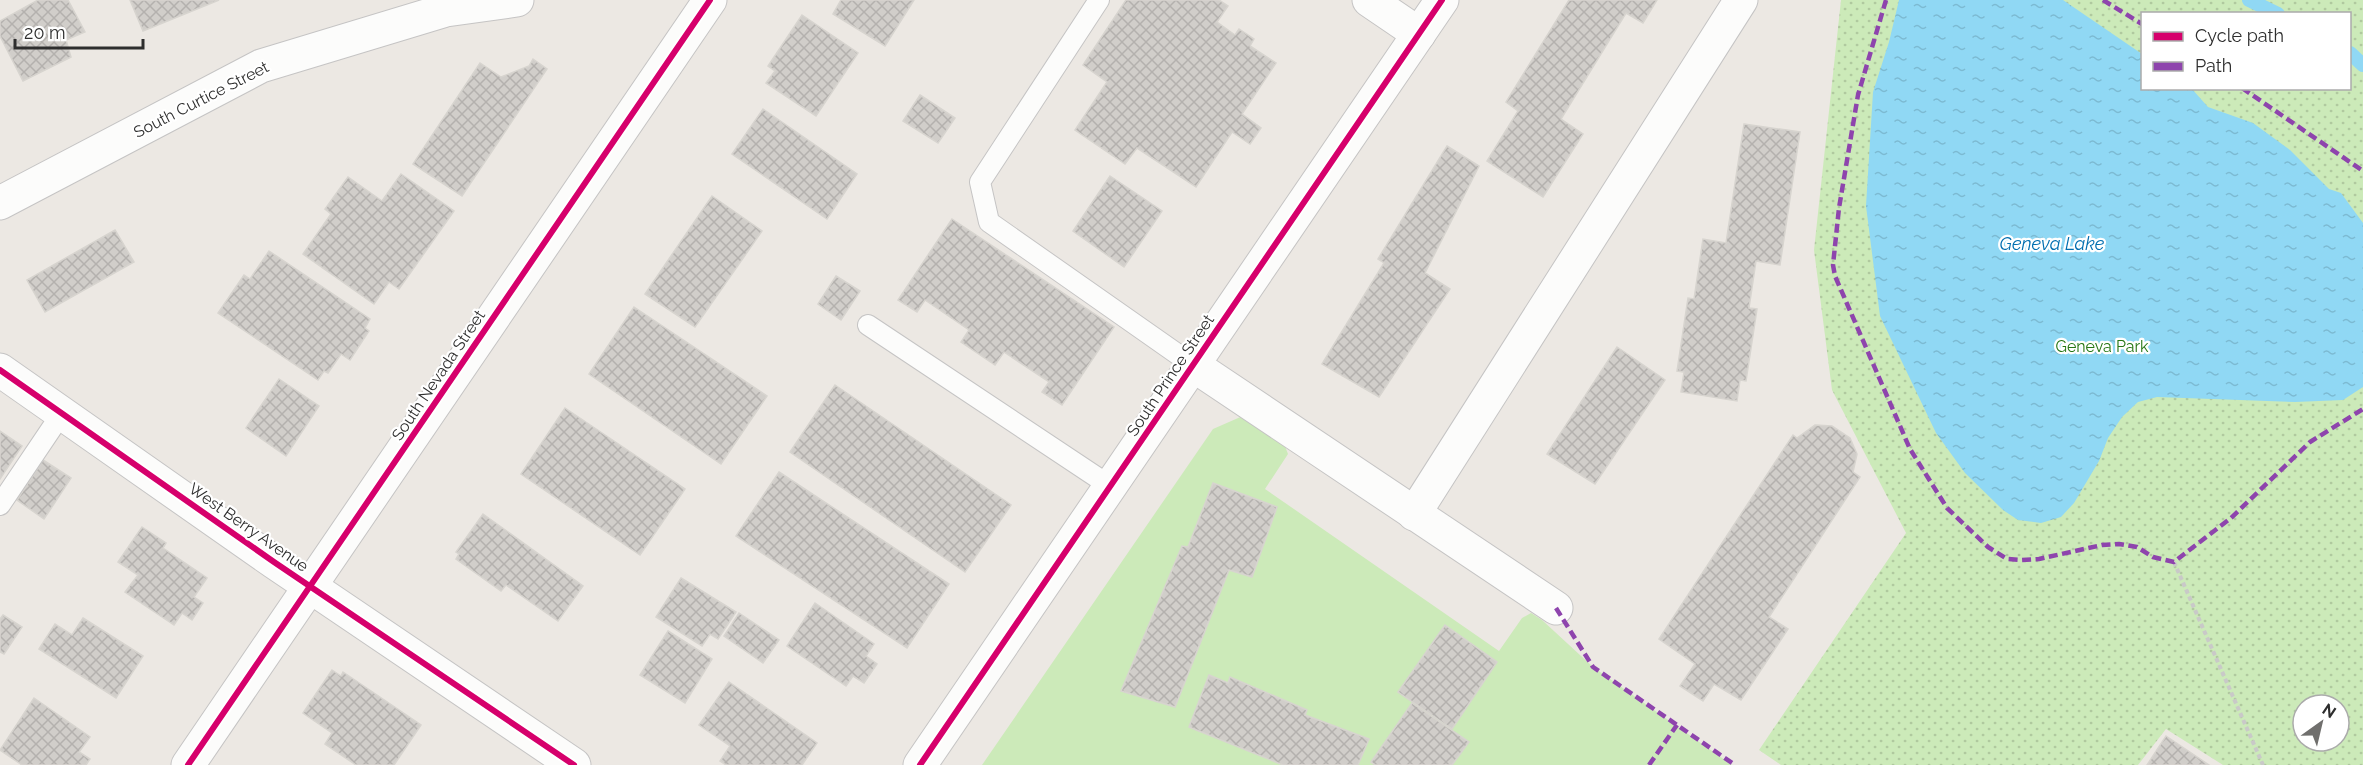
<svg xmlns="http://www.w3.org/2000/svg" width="2363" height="765" viewBox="0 0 2363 765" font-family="Raleway,sans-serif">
  <defs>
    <pattern id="park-dots" width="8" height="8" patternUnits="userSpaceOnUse" patternTransform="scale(1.5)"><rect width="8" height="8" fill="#cceab9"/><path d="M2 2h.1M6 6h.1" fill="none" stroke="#b0c99f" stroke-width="1.8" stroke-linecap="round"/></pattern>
    <pattern id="water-ripples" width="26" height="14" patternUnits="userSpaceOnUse" patternTransform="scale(1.5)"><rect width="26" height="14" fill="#90d8f4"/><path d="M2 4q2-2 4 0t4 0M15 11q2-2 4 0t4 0" fill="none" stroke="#7cbad2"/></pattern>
    <pattern id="building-cross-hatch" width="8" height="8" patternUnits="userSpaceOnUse" patternTransform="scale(1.5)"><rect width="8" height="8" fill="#d1ceca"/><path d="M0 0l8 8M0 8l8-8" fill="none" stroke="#b4b1ae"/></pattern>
  </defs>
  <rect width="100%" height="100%" fill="#ece8e3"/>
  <!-- grass -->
  <path fill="#cceab9" d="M 1245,415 L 1283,441 L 1288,454 L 1265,489 L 1499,651 L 1522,618 L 1531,613 L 1542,620 L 1593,667 L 1732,765 L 982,765 L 1213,429 Z"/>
  <!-- park -->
  <path fill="url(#park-dots)" fill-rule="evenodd" d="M 1841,0 L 2363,0 L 2363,765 L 2223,765 L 2166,729 L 2138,765 L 1781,765 L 1759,750 L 1906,533 L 1832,390 L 1814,250 ZM 2142,14 L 2350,14 L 2350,88 L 2142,88 ZM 2303,705 L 2339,705 L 2339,741 L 2303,741 Z"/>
  <!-- water -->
  <path fill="url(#water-ripples)" d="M 1899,0 L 2063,0 L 2142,54 L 2142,88 L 2192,89 L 2208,107 L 2253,123 L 2290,150 L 2329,189 L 2341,193 L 2363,223 L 2363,387 L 2343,400 L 2295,402 L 2157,397 L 2138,402 L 2122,417 L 2108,438 L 2099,461 L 2074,503 L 2061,517 L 2041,523 L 2018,520 L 2003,510 L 1965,473 L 1936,433 L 1880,316 L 1866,206 L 1873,92 L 1889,42 Z"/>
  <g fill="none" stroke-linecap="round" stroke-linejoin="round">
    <!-- stream -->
    <g stroke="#90d8f4" stroke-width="14">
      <path d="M 2249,0 L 2278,14"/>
      <path d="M 2350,53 L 2363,65"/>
    </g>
  </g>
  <!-- building -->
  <g fill="url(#building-cross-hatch)" stroke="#d7d4cf" stroke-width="1.5">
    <path d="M 38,0 L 68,0 L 85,32 L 66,40 L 71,57 L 23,81 L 0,36 L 0,21 Z"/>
    <path d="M 130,0 L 219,0 L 143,31 Z"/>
    <path d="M 841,0 L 914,0 L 885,46 L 833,14 Z"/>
    <path d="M 1126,0 L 1219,0 L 1228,6 L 1217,22 L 1235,35 L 1239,29 L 1254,39 L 1250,46 L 1276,63 L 1242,114 L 1261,128 L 1250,144 L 1232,132 L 1196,187 L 1137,148 L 1125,164 L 1075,130 L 1107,82 L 1083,65 Z"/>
    <path d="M 1569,0 L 1657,0 L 1643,23 L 1626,13 L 1561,119 L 1583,134 L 1543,197 L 1487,161 L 1518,111 L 1506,102 Z"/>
    <path d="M 802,15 L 858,53 L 816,116 L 766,83 L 775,71 L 768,66 Z"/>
    <path d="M 533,59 L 547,69 L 462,196 L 413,164 L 480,63 L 501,77 L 529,66 Z"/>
    <path d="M 920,95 L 955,118 L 938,143 L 903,121 Z"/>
    <path d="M 763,109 L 857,174 L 827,219 L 732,154 Z"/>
    <path d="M 1744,124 L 1800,132 L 1780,265 L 1756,261 L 1749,308 L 1757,309 L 1746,381 L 1740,380 L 1737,401 L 1681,392 L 1684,372 L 1677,371 L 1688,298 L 1694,299 L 1703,239 L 1726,243 Z"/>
    <path d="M 1447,146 L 1479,166 L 1425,273 L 1450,289 L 1379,397 L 1322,364 L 1384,263 L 1378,259 Z"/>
    <path d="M 401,174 L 454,211 L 399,289 L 389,282 L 374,304 L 303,254 L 331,214 L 325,209 L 348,177 L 382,201 Z"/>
    <path d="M 1110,176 L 1162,211 L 1124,267 L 1073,231 Z"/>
    <path d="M 712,196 L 762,231 L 695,327 L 645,294 Z"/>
    <path d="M 952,219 L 1114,327 L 1062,405 L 1042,392 L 1049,382 L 1004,352 L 995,365 L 961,342 L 969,330 L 925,300 L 917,312 L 898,300 Z"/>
    <path d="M 115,230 L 134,262 L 45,312 L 27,280 Z"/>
    <path d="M 269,251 L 370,319 L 365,328 L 369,331 L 350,360 L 341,354 L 328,373 L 324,371 L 318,380 L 218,313 L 244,275 L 250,279 Z"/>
    <path d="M 836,276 L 860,291 L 841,320 L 818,304 Z"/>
    <path d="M 634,307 L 767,396 L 721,464 L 589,374 Z"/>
    <path d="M 1617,347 L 1665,380 L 1595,484 L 1547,454 Z"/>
    <path d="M 279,379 L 319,406 L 286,456 L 246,428 Z"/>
    <path d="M 835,385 L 1011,505 L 965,572 L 790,452 Z"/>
    <path d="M 565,408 L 685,489 L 640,555 L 521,474 Z"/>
    <path d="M 1815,425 L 1832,426 L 1850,438 L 1857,454 L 1853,472 L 1860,477 L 1769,617 L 1788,629 L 1741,700 L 1714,684 L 1703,701 L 1680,686 L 1695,664 L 1659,639 L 1793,435 L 1797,438 Z"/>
    <path d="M 0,431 L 22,446 L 0,479 Z"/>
    <path d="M 43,460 L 71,478 L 44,519 L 17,500 Z"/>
    <path d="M 779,472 L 949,584 L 907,648 L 736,536 Z"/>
    <path d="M 1213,483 L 1277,507 L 1252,577 L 1229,570 L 1175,707 L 1121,691 L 1182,546 L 1188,547 Z"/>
    <path d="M 483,514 L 583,586 L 558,621 L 506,585 L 501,591 L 456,559 L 459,554 L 456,552 Z"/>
    <path d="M 142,527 L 166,543 L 163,548 L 207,578 L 194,597 L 203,603 L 192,620 L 182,613 L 174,625 L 125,592 L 138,575 L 118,562 Z"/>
    <path d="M 681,578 L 736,612 L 718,639 L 710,634 L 702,646 L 656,617 Z"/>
    <path d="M 815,603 L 874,644 L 866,656 L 877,664 L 864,683 L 853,676 L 846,686 L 787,646 Z"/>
    <path d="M 739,613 L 779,640 L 763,663 L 724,636 Z"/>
    <path d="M 3,615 L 22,627 L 4,654 L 0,652 L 0,619 Z"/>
    <path d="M 83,618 L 143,656 L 116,698 L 39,649 L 55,624 L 72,635 Z"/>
    <path d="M 1445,625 L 1497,662 L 1452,729 L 1398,692 Z"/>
    <path d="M 668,631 L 712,659 L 685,703 L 640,675 Z"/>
    <path d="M 332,670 L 341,676 L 343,672 L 421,725 L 394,765 L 356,765 L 325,744 L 332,733 L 303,713 Z"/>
    <path d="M 1209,675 L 1228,683 L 1230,677 L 1307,710 L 1305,715 L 1369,739 L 1358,765 L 1283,765 L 1189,727 Z"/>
    <path d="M 729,682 L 817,743 L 802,765 L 726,765 L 720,761 L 730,746 L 699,725 Z"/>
    <path d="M 34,698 L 90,737 L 79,752 L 90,759 L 86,765 L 22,765 L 0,750 Z"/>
    <path d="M 1412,703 L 1469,742 L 1452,765 L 1375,765 L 1371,762 Z"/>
    <path d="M 2166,736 L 2209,765 L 2147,765 Z"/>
  </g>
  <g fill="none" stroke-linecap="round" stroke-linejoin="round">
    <!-- lane casing -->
    <g stroke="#c5c4c4" stroke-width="22">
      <g id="lane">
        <path d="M 1099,0 L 980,182 L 989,222 L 1193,365"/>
        <path d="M 868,325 L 1110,486"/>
        <path d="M 0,505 L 62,413"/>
      </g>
    </g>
    <!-- street casing -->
    <g stroke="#c5c4c4" stroke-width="35">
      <g id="street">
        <path d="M 1369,0 L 1419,34"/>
        <path d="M 0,203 L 261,66 L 446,10 L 517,0"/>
        <path d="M 1193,365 L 1556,608"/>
        <path d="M 0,370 L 274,562 L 574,765"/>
        <path d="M 1414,514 L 1741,0"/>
        <path d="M 188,765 L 710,0"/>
      </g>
    </g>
    <!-- secondary casing -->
    <g stroke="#c5c4c4" stroke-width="35">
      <path id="secondary" d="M 920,765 L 1442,0"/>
    </g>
    <!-- path -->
    <path stroke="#c9c9c8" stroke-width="4" stroke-dasharray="4.5 3" stroke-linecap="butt" d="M 2174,562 L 2263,765"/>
    <!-- lane -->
    <use href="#lane" stroke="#fcfcfb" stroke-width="20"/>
    <!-- street -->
    <use href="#street" stroke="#fcfcfb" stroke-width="33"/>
    <!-- secondary -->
    <use href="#secondary" stroke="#fcfcfb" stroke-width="33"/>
    <!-- quiet -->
    <g stroke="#8e44ad" stroke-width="4.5" stroke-dasharray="9 4.5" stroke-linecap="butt">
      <path d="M 1886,0 L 1858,95 L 1839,208 L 1833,265 L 1835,276 L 1910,449 L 1947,508 L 1988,547 L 2007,559 L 2022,560 L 2039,559 L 2102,545 L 2119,544 L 2137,547 L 2153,557 L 2174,562 L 2231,518 L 2310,442 L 2363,409"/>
      <path d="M 2103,0 L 2142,24"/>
      <path d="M 2242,88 L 2363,171"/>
      <path d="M 1556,608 L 1593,667 L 1735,765"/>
      <path d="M 1649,765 L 1677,725"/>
    </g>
    <!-- cycleway casing -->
    <g stroke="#fff" stroke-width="10">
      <g id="cycleway">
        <path d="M 0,370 L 274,562 L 574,765"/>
        <path d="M 188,765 L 710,0"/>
        <path d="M 920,765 L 1442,0"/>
      </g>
    </g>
    <!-- cycleway -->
    <use href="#cycleway" stroke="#d6006c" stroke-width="6"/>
  </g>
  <g text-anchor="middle" stroke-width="4.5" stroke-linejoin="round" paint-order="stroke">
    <!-- street labels -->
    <g font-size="16" fill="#2e2e2e" stroke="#fff">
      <text transform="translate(201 99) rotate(-27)" y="6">South Curtice Street</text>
      <text transform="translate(438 375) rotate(-56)" y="6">South Nevada Street</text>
      <text transform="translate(1170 375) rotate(-56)" y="6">South Prince Street</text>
      <text transform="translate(249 527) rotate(35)" y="6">West Berry Avenue</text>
    </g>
    <!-- park labels -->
    <g font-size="16" fill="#257613" stroke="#fff">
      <text x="2102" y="352">Geneva Park</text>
    </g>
    <!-- water labels -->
    <g font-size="18" font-style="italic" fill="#006eb0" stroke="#fff">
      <text x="2052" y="250">Geneva Lake</text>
    </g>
  </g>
  <!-- legend -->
  <rect x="2141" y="12" width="210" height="78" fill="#ffffff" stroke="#ababab" stroke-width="1.5"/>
  <rect x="2153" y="32" width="30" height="9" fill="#d6006c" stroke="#ababab" stroke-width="1.5"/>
  <text x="2195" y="42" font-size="18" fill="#2e2e2e">Cycle path</text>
  <rect x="2153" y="62" width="30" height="9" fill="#8e44ad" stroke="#ababab" stroke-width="1.5"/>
  <text x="2195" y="72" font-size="18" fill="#2e2e2e">Path</text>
  <!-- north arrow -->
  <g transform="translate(2321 723) rotate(34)"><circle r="28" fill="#ffffff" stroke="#ababab" stroke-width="1.5"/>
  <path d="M0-4.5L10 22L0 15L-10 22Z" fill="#706f6d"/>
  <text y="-9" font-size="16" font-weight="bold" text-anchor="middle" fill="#2e2e2e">N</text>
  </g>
  <!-- scale -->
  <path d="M15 39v9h128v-9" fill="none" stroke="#2e2e2e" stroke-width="3"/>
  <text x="24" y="39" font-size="18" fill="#2e2e2e" stroke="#ffffff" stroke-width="4.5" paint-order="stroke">20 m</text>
</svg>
